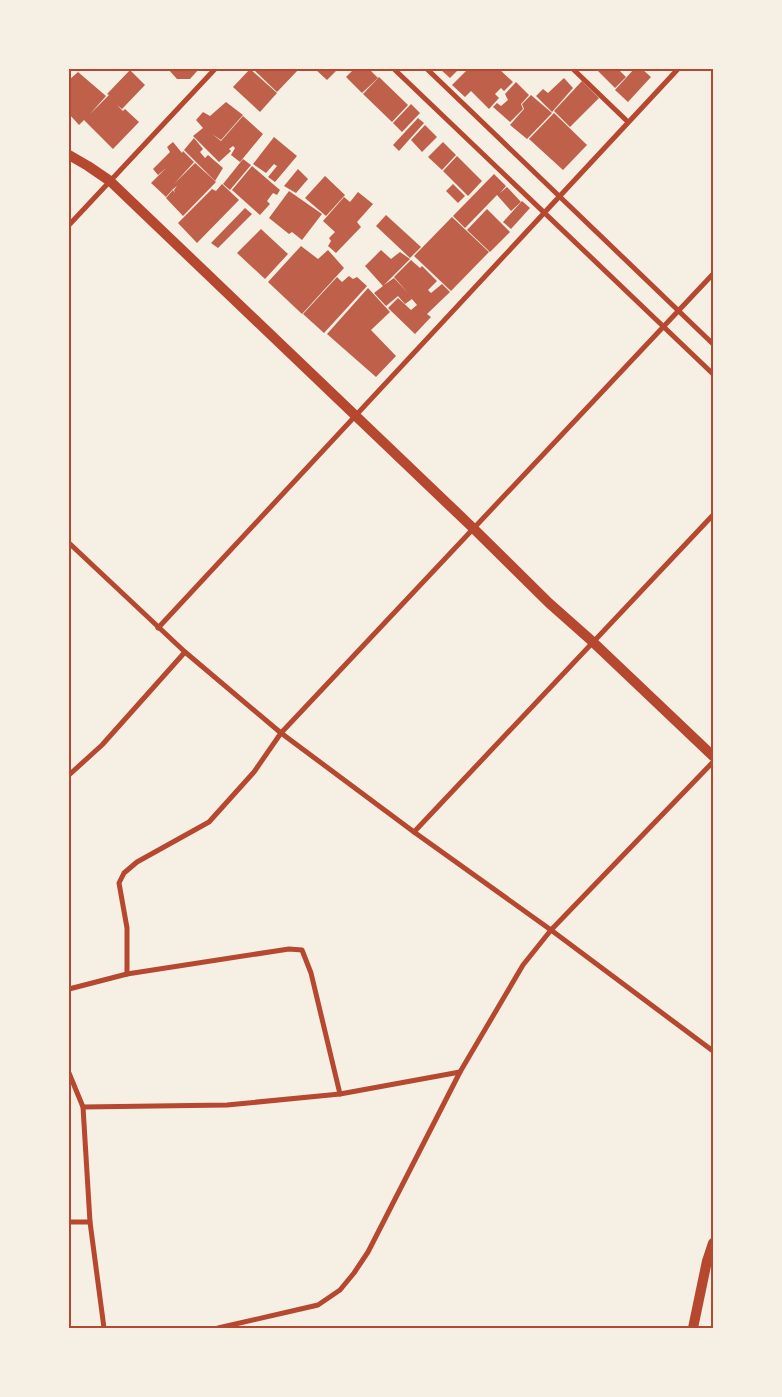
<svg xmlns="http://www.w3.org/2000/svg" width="782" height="1397" viewBox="0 0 782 1397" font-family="Ubuntu,sans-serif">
  <rect width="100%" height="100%" fill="#f6efe4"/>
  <!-- building -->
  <g fill="#bf614a">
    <path d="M 168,69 L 199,69 L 190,79 L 177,79 Z"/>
    <path d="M 250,69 L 277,93 L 260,112 L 233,87 Z"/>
    <path d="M 256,69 L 299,69 L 277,92 L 254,70 Z"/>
    <path d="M 315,69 L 335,69 L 337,70 L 327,80 Z"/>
    <path d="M 354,69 L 369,69 L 378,78 L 362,93 L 346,77 Z"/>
    <path d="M 440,69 L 459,69 L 450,78 Z"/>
    <path d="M 468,69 L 499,69 L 513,82 L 504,91 L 501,88 L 495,94 L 499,98 L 489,109 L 471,91 L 465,97 L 452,85 Z"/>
    <path d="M 598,69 L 623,69 L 620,71 L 626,77 L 615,88 L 597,70 Z"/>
    <path d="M 634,69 L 642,69 L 651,77 L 628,102 L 615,90 Z"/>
    <path d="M 130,70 L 145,85 L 122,109 L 117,105 L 123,111 L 125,109 L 139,122 L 113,149 L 99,135 L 117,117 L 99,135 L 84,120 L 79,125 L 69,114 L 69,80 L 78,72 L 106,96 L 90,114 L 109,95 L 107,94 Z"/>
    <path d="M 379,77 L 408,105 L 392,122 L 363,94 Z"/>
    <path d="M 564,78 L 573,88 L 552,112 L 536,96 L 543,89 L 548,93 Z"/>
    <path d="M 582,81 L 599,98 L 570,127 L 554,111 Z"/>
    <path d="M 516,82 L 529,95 L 521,104 L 523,109 L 510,122 L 493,107 L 497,103 L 501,106 L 508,100 L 505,94 Z"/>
    <path d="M 531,95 L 552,113 L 527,139 L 510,125 L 524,109 L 522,104 Z"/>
    <path d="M 226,102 L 243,115 L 221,140 L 212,134 L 221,141 L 243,116 L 263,134 L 240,162 L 231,155 L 235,148 L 233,146 L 229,149 L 231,151 L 219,162 L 193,136 L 203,128 L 196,120 L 203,112 L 210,116 Z"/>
    <path d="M 411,104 L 420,113 L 402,132 L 393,123 Z"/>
    <path d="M 554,113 L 587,145 L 563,170 L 529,139 Z"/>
    <path d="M 418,118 L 424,123 L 399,151 L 393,145 Z"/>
    <path d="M 425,125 L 437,137 L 422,152 L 411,140 Z"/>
    <path d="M 274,137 L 297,156 L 275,182 L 268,177 L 277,166 L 274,164 L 266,173 L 253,164 Z"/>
    <path d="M 194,138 L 203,149 L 200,152 L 205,158 L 208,155 L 223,168 L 215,181 L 184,150 Z"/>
    <path d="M 173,142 L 182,153 L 183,151 L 194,162 L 174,184 L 195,163 L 216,182 L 183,216 L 166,198 L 173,190 L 175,193 L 174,190 L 177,186 L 173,189 L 172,185 L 173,189 L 166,197 L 151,183 L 166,168 L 158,175 L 153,169 L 170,152 L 167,147 Z"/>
    <path d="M 443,142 L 456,155 L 442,170 L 428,157 Z"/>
    <path d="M 457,156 L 482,181 L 468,196 L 443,171 Z"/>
    <path d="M 243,159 L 251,165 L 230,190 L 223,184 Z"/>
    <path d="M 252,166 L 280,190 L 277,195 L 273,193 L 267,201 L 270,204 L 260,215 L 232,190 Z"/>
    <path d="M 298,169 L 308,179 L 296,193 L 284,186 Z"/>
    <path d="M 494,174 L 506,186 L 500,193 L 507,187 L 521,202 L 511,211 L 497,195 L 465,228 L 453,216 Z"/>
    <path d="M 325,176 L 345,195 L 326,216 L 305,198 Z"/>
    <path d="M 222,184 L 239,200 L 197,243 L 178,223 L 212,189 L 216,191 Z"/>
    <path d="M 453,184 L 465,196 L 458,203 L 446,191 Z"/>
    <path d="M 289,191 L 322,214 L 302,240 L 292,232 L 289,234 L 269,218 Z"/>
    <path d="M 358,192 L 373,204 L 357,222 L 361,227 L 336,253 L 328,246 L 331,241 L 329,238 L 335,232 L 323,221 L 344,197 L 350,202 Z"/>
    <path d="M 522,201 L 530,208 L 511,229 L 503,222 Z"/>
    <path d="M 245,208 L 252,214 L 218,248 L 211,243 Z"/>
    <path d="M 487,209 L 510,232 L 490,252 L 467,230 Z"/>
    <path d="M 386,215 L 421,247 L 410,258 L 376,226 Z"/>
    <path d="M 452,217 L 489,252 L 451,291 L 414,256 Z"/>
    <path d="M 261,229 L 288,254 L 265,279 L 237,253 Z"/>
    <path d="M 301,246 L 318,259 L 328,250 L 344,268 L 302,314 L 268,282 Z"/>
    <path d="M 381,250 L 391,259 L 400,252 L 410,259 L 384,285 L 394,278 L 408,293 L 394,277 L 411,260 L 420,268 L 422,266 L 437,281 L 428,290 L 431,293 L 442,284 L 450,292 L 427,314 L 431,317 L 415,334 L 388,308 L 398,298 L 411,310 L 417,305 L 412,299 L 405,304 L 398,296 L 386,306 L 374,293 L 383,286 L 365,266 Z"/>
    <path d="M 349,276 L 353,279 L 357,277 L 367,286 L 324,333 L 303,314 L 337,277 L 342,282 Z"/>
    <path d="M 368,288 L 390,312 L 371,330 L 396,356 L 376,377 L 327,334 Z"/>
  </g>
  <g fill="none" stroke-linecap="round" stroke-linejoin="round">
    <!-- minor -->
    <g stroke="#b5482f" stroke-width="5">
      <path d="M 394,69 L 713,374"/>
      <path d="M 427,69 L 713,344"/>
      <path d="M 573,69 L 628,122"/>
      <path d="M 69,225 L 215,69"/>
      <path d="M 69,543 L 185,652 L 281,733 L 414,832 L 551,930 L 713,1051"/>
      <path d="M 158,628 L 678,69"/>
      <path d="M 69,775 L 102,745 L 185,652"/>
      <path d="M 414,832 L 713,515"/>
      <path d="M 127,974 L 127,928 L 119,883 L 124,873 L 137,862 L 209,822 L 254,772 L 281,733 L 713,274"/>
      <path d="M 69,989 L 127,974 L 289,949 L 302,950 L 311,973 L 340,1094"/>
      <path d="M 69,1073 L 83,1107 L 90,1222 L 104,1328"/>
      <path d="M 83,1107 L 227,1105 L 340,1094 L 460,1072"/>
      <path d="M 69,1222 L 90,1222"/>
      <path d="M 218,1328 L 318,1305 L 340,1290 L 354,1273 L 368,1252 L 460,1072 L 523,965 L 551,930 L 713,762"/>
    </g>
    <!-- secondary -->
    <g stroke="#b5482f" stroke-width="10">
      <path d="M 69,155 L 88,166 L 110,181 L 473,528 L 549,603 L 593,642 L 713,756"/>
      <path d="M 693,1328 L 707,1261 L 713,1243"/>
    </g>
  </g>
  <!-- border -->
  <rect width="782" height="1397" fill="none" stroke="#f6efe4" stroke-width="140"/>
  <rect x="70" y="70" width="642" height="1257" fill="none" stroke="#b5482f" stroke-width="2"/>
</svg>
